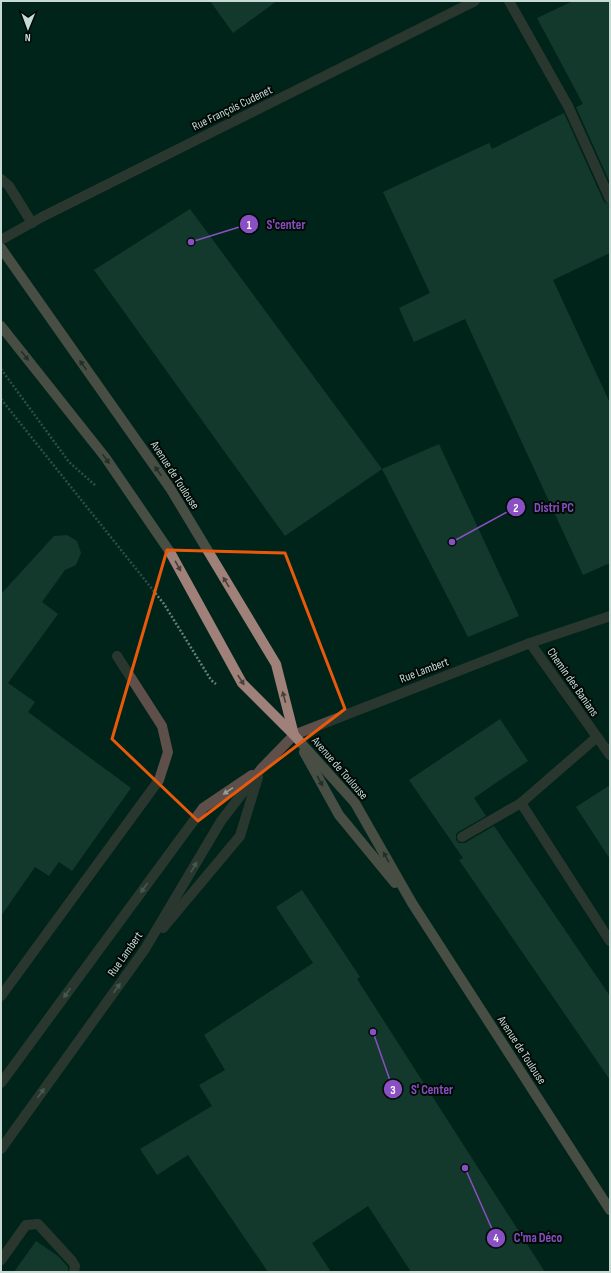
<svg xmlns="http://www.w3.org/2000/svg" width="611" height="1273" viewBox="0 0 611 1273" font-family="'Sofia Sans Condensed',sans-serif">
  <rect width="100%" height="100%" fill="#00241a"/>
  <!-- building -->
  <g fill="#2b5044">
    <path d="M 210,1 L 277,1 L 233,33 Z"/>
    <path d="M 573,1 L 610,1 L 610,183 L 576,107 L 583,104 L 537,18 Z"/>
    <path d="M 564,113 L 604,202 L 610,205 L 610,253 L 553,280 L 610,403 L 610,563 L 583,575 L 465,319 L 414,342 L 399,308 L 430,293 L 383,192 L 489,143 L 492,149 Z"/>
    <path d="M 190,209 L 382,469 L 285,536 L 94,270 Z"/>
    <path d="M 439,444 L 519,616 L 468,637 L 382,469 Z"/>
    <path d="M 67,535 L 77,541 L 81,553 L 76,565 L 65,570 L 42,602 L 58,614 L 8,683 L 35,702 L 28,712 L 131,788 L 72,871 L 59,862 L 49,876 L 35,867 L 1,916 L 1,594 L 54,536 Z"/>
    <path d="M 500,719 L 528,761 L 474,798 L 486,816 L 458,832 L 456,834 L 456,840 L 459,843 L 465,843 L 494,826 L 610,996 L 610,1080 L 459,860 L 463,858 L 409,780 Z"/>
    <path d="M 610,785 L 610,859 L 576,807 Z"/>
    <path d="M 302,890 L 360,977 L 357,979 L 545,1272 L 411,1272 L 368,1206 L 312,1243 L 331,1272 L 268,1272 L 188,1155 L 157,1175 L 140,1149 L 212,1106 L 199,1085 L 225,1070 L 204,1035 L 313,963 L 276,907 Z"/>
    <path d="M 36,1241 L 58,1256 L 68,1267 L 68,1272 L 14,1272 Z"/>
  </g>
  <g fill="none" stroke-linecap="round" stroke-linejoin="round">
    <!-- path -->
    <g stroke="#648077" stroke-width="2.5" stroke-dasharray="2 2" stroke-linecap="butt">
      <path d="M 1,369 L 69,462 L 96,486"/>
      <path d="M 1,399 L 164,604 L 211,680 L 216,684"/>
    </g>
    <!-- minor -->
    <g stroke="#5e4f4b" stroke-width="10">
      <path d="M 509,1 L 568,106 L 610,199"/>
      <path d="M 1,179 L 9,186 L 32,223"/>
      <path d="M 1,240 L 42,217 L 475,1"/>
      <path d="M 530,643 L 610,755"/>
      <path d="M 521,803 L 610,941"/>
      <path d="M 462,837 L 521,803 L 597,737"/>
      <path d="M 163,928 L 240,836 L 258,777"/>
      <path d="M 1,996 L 159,780 L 168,752 L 162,726 L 117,656"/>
      <path d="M 1,1083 L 203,808 L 252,775"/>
      <path d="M 1,1149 L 145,949 L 221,821 L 261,769 L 294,735 L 530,643 L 610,616"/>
      <path d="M 1,1260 L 26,1225 L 38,1224 L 72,1261 L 75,1266 L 74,1272"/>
    </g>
    <!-- major -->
    <g stroke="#a08179" stroke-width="10">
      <path d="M 1,248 L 170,488 L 276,664 L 294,735"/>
      <path d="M 1,326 L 105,457 L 170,552 L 242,683 L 294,735 L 355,803 L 412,903 L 610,1210"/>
      <path d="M 304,752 L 339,815 L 395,883"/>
    </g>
  </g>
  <!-- one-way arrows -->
  <defs><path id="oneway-solid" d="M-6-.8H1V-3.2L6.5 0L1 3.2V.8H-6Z"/></defs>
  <g fill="#48403a">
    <use href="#oneway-solid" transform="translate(25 356) rotate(52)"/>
    <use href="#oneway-solid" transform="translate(83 365) rotate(-125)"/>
    <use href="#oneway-solid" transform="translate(106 459) rotate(54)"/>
    <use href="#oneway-solid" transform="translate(158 471) rotate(-125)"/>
    <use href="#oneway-solid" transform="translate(178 566) rotate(61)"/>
    <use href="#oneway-solid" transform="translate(226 582) rotate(-121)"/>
    <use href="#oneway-solid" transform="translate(241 680) rotate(57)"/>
    <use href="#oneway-solid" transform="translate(284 697) rotate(-105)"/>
    <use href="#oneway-solid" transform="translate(320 781) rotate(61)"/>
    <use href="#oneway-solid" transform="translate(386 857) rotate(-119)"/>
  </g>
  <g fill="#989c96">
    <use href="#oneway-solid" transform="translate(228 791) rotate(146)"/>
    <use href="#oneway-solid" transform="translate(194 867) rotate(-60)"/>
    <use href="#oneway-solid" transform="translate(144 888) rotate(126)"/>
    <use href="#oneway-solid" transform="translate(117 988) rotate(-54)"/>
    <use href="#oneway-solid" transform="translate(67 993) rotate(126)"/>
    <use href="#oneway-solid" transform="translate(41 1093) rotate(-54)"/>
  </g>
  <!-- marked area -->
  <path d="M0 0H611V1273H0ZM 167,550 L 285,553 L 345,709 L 198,821 L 112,739 Z" fill="#00241a" fill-opacity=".55" fill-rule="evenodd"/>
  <path fill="none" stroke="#e8590c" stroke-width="3" stroke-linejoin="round" d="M 167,550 L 285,553 L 345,709 L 198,821 L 112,739 Z"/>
  <g text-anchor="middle" stroke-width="4" stroke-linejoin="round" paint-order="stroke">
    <!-- street labels -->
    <g font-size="12" fill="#c7dbd4" stroke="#000a06">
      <text transform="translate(232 108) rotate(-26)" y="4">Rue François Cudenet</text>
      <text transform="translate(175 475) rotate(57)" y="4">Avenue de Toulouse</text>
      <text transform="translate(424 670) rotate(-21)" y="4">Rue Lambert</text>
      <text transform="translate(573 682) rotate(55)" y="4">Chemin des Banians</text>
      <text transform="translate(340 768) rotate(49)" y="4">Avenue de Toulouse</text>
      <text transform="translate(125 954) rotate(-55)" y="4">Rue Lambert</text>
      <text transform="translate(522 1050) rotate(57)" y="4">Avenue de Toulouse</text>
    </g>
  </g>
  <!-- callouts -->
  <path fill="none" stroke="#8a4fc3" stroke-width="1.5" d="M191 242L249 224M452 542L516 507M373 1032L393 1089M465 1168L496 1238"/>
  <g fill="#8a4fc3" stroke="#000a06" stroke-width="1.5">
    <circle cx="191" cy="242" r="4"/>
    <circle cx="452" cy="542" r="4"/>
    <circle cx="373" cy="1032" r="4"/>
    <circle cx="465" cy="1168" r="4"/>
    <circle cx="249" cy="224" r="10"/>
    <circle cx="516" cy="507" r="10"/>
    <circle cx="393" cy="1089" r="10"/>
    <circle cx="496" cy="1238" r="10"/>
  </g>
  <g font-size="12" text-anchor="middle" font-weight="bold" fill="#fff">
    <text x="249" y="229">1</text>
    <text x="516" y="512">2</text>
    <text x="393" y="1094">3</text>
    <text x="496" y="1242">4</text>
  </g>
  <g font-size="13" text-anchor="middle" font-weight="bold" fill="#8a4fc3" stroke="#000a06" stroke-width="4" stroke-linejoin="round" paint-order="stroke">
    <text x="286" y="229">S'center</text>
    <text x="554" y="512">Distri PC</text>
    <text x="432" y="1094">S' Center</text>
    <text x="538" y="1242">C'ma Déco</text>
  </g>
  <!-- border -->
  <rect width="611" height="1273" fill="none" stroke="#c7dbd4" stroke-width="4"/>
  <!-- north arrow -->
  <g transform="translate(28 28) rotate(181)" stroke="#000a06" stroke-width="3" paint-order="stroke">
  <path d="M0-3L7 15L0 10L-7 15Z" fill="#c7dbd4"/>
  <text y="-6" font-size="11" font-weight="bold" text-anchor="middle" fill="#c7dbd4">N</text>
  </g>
</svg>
